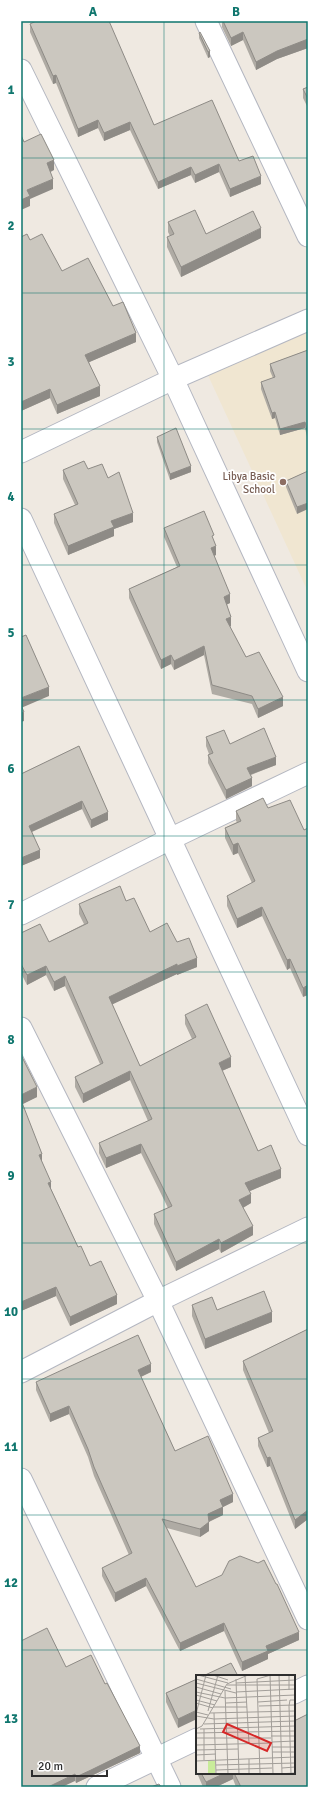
<svg xmlns="http://www.w3.org/2000/svg" width="329" height="1808" viewBox="0 0 329 1808" font-family="Signika,sans-serif">
  <rect width="100%" height="100%" fill="#efe9e1"/>
  <!-- education -->
  <path fill="#f0e6d1" d="M 308,324 L 308,592 L 206,371 Z"/>
  <g fill="none" stroke-linecap="round" stroke-linejoin="round">
    <!-- street casing -->
    <g stroke="#b4b7c1" stroke-width="23">
      <g id="street">
        <path d="M 206,21 L 308,236"/>
        <path d="M 21,70 L 173,379 L 308,671"/>
        <path d="M 21,452 L 173,379 L 308,320"/>
        <path d="M 21,519 L 308,1135"/>
        <path d="M 21,914 L 170,839 L 308,773"/>
        <path d="M 21,1028 L 158,1301 L 308,1619"/>
        <path d="M 21,1372 L 158,1301 L 308,1228"/>
        <path d="M 21,1479 L 170,1787"/>
        <path d="M 294,1693 L 308,1686"/>
        <path d="M 97,1787 L 197,1739"/>
      </g>
    </g>
    <!-- street -->
    <use href="#street" stroke="#fff" stroke-width="21"/>
  </g>
  <!-- wall -->
  <g fill="#afaba4">
    <path d="M 222,21 L 308,21 L 308,48 L 277,59 L 256,70 L 243,40 L 231,46 L 222,27 Z"/>
    <path d="M 30,24 L 154,125 L 239,161 L 261,184 L 230,197 L 219,172 L 195,183 L 191,175 L 158,189 L 130,130 L 104,141 L 98,128 L 78,137 L 56,83 L 53,84 L 30,32 Z"/>
    <path d="M 199,33 L 210,51 L 210,57 L 208,58 L 199,38 Z"/>
    <path d="M 308,87 L 308,108 L 303,98 L 303,89 Z"/>
    <path d="M 168,222 L 206,234 L 261,238 L 181,277 L 167,247 L 167,237 L 170,236 L 168,232 Z"/>
    <path d="M 21,237 L 30,240 L 62,271 L 113,306 L 136,342 L 89,362 L 100,396 L 57,414 L 50,398 L 21,411 Z"/>
    <path d="M 308,350 L 308,441 L 305,428 L 280,435 L 275,418 L 272,419 L 261,389 L 261,382 L 273,378 L 270,371 L 270,364 Z"/>
    <path d="M 157,437 L 191,472 L 170,480 L 157,442 Z"/>
    <path d="M 88,469 L 108,478 L 133,522 L 114,529 L 114,536 L 68,555 L 54,523 L 54,514 L 75,505 L 63,479 L 63,470 Z"/>
    <path d="M 308,471 L 297,514 L 286,487 L 286,481 Z"/>
    <path d="M 164,528 L 214,541 L 216,555 L 214,556 L 230,603 L 227,604 L 231,626 L 230,627 L 246,657 L 283,706 L 258,718 L 252,704 L 212,694 L 204,655 L 174,670 L 171,664 L 161,669 L 129,598 L 129,589 L 177,567 L 164,537 Z"/>
    <path d="M 206,737 L 230,744 L 276,765 L 251,775 L 252,786 L 226,799 L 208,763 L 208,755 L 209,754 L 206,746 Z"/>
    <path d="M 79,746 L 108,820 L 91,828 L 82,809 L 32,832 L 40,858 L 21,866 L 21,774 Z"/>
    <path d="M 268,808 L 304,830 L 303,997 L 290,968 L 287,970 L 262,916 L 237,928 L 227,906 L 227,896 L 252,883 L 238,853 L 233,855 L 225,838 L 225,828 L 237,822 L 236,821 L 236,811 Z"/>
    <path d="M 126,901 L 150,932 L 177,942 L 197,967 L 177,975 L 177,974 L 112,1004 L 140,1066 L 192,1039 L 185,1024 L 185,1015 L 231,1067 L 222,1071 L 258,1151 L 281,1178 L 250,1191 L 251,1203 L 243,1208 L 253,1235 L 221,1253 L 219,1249 L 176,1271 L 154,1224 L 154,1214 L 168,1208 L 141,1153 L 106,1168 L 99,1153 L 99,1143 L 148,1121 L 130,1080 L 83,1103 L 75,1087 L 75,1077 L 100,1064 L 65,986 L 54,991 L 46,975 L 27,985 L 21,973 L 21,933 L 49,942 L 84,924 L 79,914 L 79,904 Z"/>
    <path d="M 21,1055 L 37,1097 L 22,1104 L 51,1189 L 78,1247 L 90,1266 L 117,1304 L 70,1326 L 56,1296 L 21,1311 Z"/>
    <path d="M 192,1305 L 217,1310 L 272,1322 L 205,1349 L 192,1316 Z"/>
    <path d="M 308,1329 L 308,1519 L 295,1529 L 270,1466 L 267,1467 L 258,1446 L 258,1438 L 269,1433 L 243,1370 L 243,1361 Z"/>
    <path d="M 151,1372 L 141,1377 L 175,1451 L 233,1502 L 223,1507 L 223,1515 L 209,1522 L 209,1531 L 200,1537 L 167,1528 L 196,1587 L 299,1640 L 268,1654 L 268,1659 L 242,1671 L 224,1631 L 180,1651 L 146,1586 L 115,1602 L 102,1576 L 102,1568 L 129,1555 L 94,1476 L 88,1457 L 69,1414 L 50,1422 L 36,1390 L 36,1382 Z"/>
    <path d="M 66,1667 L 105,1684 L 140,1753 L 76,1783 L 75,1781 Z"/>
    <path d="M 197,1679 L 178,1728 L 166,1702 L 166,1693 Z"/>
    <path d="M 197,1773 L 294,1773 L 308,1787 L 236,1787 L 233,1779 L 216,1787 L 203,1787 Z"/>
  </g>
  <!-- shaded-wall -->
  <g fill="#8e8b86">
    <path d="M 243,32 L 243,40 L 231,46 L 231,38 Z"/>
    <path d="M 308,39 L 308,48 L 277,59 L 256,70 L 256,62 L 277,51 Z"/>
    <path d="M 210,51 L 210,57 L 208,58 L 208,52 Z"/>
    <path d="M 56,75 L 56,83 L 53,84 L 53,76 Z"/>
    <path d="M 98,120 L 98,128 L 78,137 L 78,129 Z"/>
    <path d="M 130,122 L 130,130 L 104,141 L 104,133 Z"/>
    <path d="M 54,160 L 54,170 L 47,174 L 47,163 Z"/>
    <path d="M 219,164 L 219,172 L 195,183 L 195,175 Z"/>
    <path d="M 191,167 L 191,175 L 158,189 L 158,182 Z"/>
    <path d="M 261,176 L 261,184 L 230,197 L 230,189 Z"/>
    <path d="M 53,179 L 53,189 L 30,199 L 30,206 L 21,210 L 21,200 L 27,190 Z"/>
    <path d="M 261,228 L 261,238 L 181,277 L 181,267 Z"/>
    <path d="M 136,333 L 136,342 L 85,364 L 85,355 Z"/>
    <path d="M 100,386 L 100,396 L 57,414 L 57,405 Z"/>
    <path d="M 50,389 L 50,398 L 21,411 L 21,402 Z"/>
    <path d="M 275,412 L 275,418 L 272,419 L 272,413 Z"/>
    <path d="M 305,422 L 305,428 L 280,435 L 280,429 Z"/>
    <path d="M 191,466 L 191,472 L 170,480 L 170,474 Z"/>
    <path d="M 308,503 L 308,509 L 297,514 L 297,507 Z"/>
    <path d="M 133,513 L 133,522 L 114,529 L 114,536 L 68,555 L 68,546 L 111,521 Z"/>
    <path d="M 216,546 L 216,555 L 211,557 L 211,548 Z"/>
    <path d="M 230,594 L 230,603 L 224,606 L 224,597 Z"/>
    <path d="M 231,617 L 231,626 L 226,628 L 226,619 Z"/>
    <path d="M 204,646 L 204,655 L 174,670 L 174,661 Z"/>
    <path d="M 171,655 L 171,664 L 161,669 L 161,660 Z"/>
    <path d="M 49,687 L 49,696 L 21,708 L 21,698 Z"/>
    <path d="M 283,697 L 283,706 L 258,718 L 258,709 Z"/>
    <path d="M 24,712 L 24,721 L 21,722 L 21,713 Z"/>
    <path d="M 276,757 L 276,765 L 247,776 L 247,768 Z"/>
    <path d="M 252,778 L 252,786 L 226,799 L 226,790 Z"/>
    <path d="M 82,801 L 82,809 L 29,833 L 29,826 Z"/>
    <path d="M 108,812 L 108,820 L 91,828 L 91,820 Z"/>
    <path d="M 238,843 L 238,853 L 233,855 L 233,845 Z"/>
    <path d="M 40,850 L 40,858 L 21,866 L 21,858 Z"/>
    <path d="M 262,907 L 262,916 L 237,928 L 237,919 Z"/>
    <path d="M 197,958 L 197,967 L 177,975 L 177,966 Z"/>
    <path d="M 290,959 L 290,968 L 287,970 L 287,960 Z"/>
    <path d="M 177,964 L 177,974 L 109,1006 L 109,997 Z"/>
    <path d="M 46,966 L 46,975 L 27,985 L 27,975 Z"/>
    <path d="M 65,976 L 65,986 L 54,991 L 54,982 Z"/>
    <path d="M 308,985 L 308,995 L 303,997 L 303,988 Z"/>
    <path d="M 231,1057 L 231,1067 L 219,1072 L 219,1063 Z"/>
    <path d="M 130,1071 L 130,1080 L 83,1103 L 83,1094 Z"/>
    <path d="M 37,1087 L 37,1097 L 21,1105 L 21,1095 Z"/>
    <path d="M 141,1144 L 141,1153 L 106,1168 L 106,1158 Z"/>
    <path d="M 42,1154 L 42,1163 L 39,1155 Z"/>
    <path d="M 281,1169 L 281,1178 L 245,1193 L 245,1183 Z"/>
    <path d="M 51,1182 L 51,1191 L 48,1183 Z"/>
    <path d="M 251,1194 L 251,1203 L 239,1210 L 239,1200 Z"/>
    <path d="M 253,1226 L 253,1235 L 221,1253 L 221,1243 Z"/>
    <path d="M 219,1239 L 219,1249 L 176,1271 L 176,1262 Z"/>
    <path d="M 56,1287 L 56,1296 L 21,1311 L 21,1302 Z"/>
    <path d="M 117,1295 L 117,1304 L 70,1326 L 70,1317 Z"/>
    <path d="M 272,1312 L 272,1322 L 205,1349 L 205,1339 Z"/>
    <path d="M 151,1364 L 151,1372 L 138,1378 L 138,1370 Z"/>
    <path d="M 69,1406 L 69,1414 L 50,1422 L 50,1414 Z"/>
    <path d="M 270,1457 L 270,1466 L 267,1467 L 267,1458 Z"/>
    <path d="M 233,1494 L 233,1502 L 223,1507 L 223,1515 L 208,1522 L 208,1514 L 220,1500 Z"/>
    <path d="M 308,1510 L 308,1519 L 295,1529 L 295,1520 Z"/>
    <path d="M 209,1522 L 209,1531 L 200,1537 L 200,1529 Z"/>
    <path d="M 146,1578 L 146,1586 L 115,1602 L 115,1593 Z"/>
    <path d="M 224,1623 L 224,1631 L 180,1651 L 180,1643 Z"/>
    <path d="M 299,1632 L 299,1640 L 268,1654 L 268,1659 L 242,1671 L 242,1662 L 266,1646 Z"/>
    <path d="M 197,1710 L 197,1719 L 178,1728 L 178,1719 Z"/>
    <path d="M 140,1746 L 140,1753 L 76,1783 L 76,1777 Z"/>
    <path d="M 225,1773 L 233,1773 L 233,1779 L 216,1787 L 206,1787 L 206,1782 Z"/>
    <path d="M 75,1774 L 75,1781 L 62,1787 L 48,1787 Z"/>
  </g>
  <!-- building -->
  <g fill="#cbc7bf" stroke="#8e8b86">
    <path d="M 36,21 L 109,21 L 154,125 L 212,100 L 239,161 L 253,156 L 261,176 L 230,189 L 219,164 L 195,175 L 191,167 L 158,182 L 130,122 L 104,133 L 98,120 L 78,129 L 56,75 L 53,76 L 30,24 Z"/>
    <path d="M 223,21 L 308,21 L 308,39 L 277,51 L 256,62 L 243,32 L 231,38 Z"/>
    <path d="M 200,32 L 210,51 L 208,52 L 199,33 Z"/>
    <path d="M 308,87 L 308,99 L 303,89 Z"/>
    <path d="M 41,134 L 54,160 L 47,163 L 53,179 L 27,190 L 30,196 L 21,200 L 21,135 L 24,142 Z"/>
    <path d="M 195,210 L 206,234 L 253,211 L 261,228 L 181,267 L 167,237 L 174,234 L 168,222 Z"/>
    <path d="M 27,234 L 30,240 L 42,234 L 62,271 L 88,258 L 113,306 L 123,302 L 136,333 L 85,355 L 100,386 L 57,405 L 50,389 L 21,402 L 21,237 Z"/>
    <path d="M 308,350 L 308,434 L 305,422 L 280,429 L 275,412 L 272,413 L 261,382 L 275,377 L 270,364 Z"/>
    <path d="M 176,428 L 191,466 L 170,474 L 157,437 Z"/>
    <path d="M 84,461 L 88,469 L 102,464 L 108,478 L 119,472 L 133,513 L 111,521 L 114,527 L 68,546 L 54,514 L 78,504 L 63,470 Z"/>
    <path d="M 308,471 L 308,503 L 297,507 L 286,481 Z"/>
    <path d="M 204,511 L 214,535 L 212,536 L 216,546 L 211,548 L 230,594 L 224,597 L 231,617 L 226,619 L 246,657 L 259,652 L 283,697 L 258,709 L 252,696 L 212,685 L 204,646 L 174,661 L 171,655 L 161,660 L 129,589 L 180,566 L 164,528 Z"/>
    <path d="M 26,635 L 49,687 L 21,698 L 21,637 Z"/>
    <path d="M 21,705 L 24,712 L 21,713 Z"/>
    <path d="M 264,728 L 276,757 L 247,768 L 252,778 L 226,790 L 208,755 L 213,753 L 206,737 L 224,730 L 230,744 Z"/>
    <path d="M 79,746 L 108,812 L 91,820 L 82,801 L 29,826 L 40,850 L 21,858 L 21,774 Z"/>
    <path d="M 263,798 L 268,808 L 290,800 L 304,830 L 308,828 L 308,985 L 303,988 L 290,959 L 287,960 L 262,907 L 237,919 L 227,896 L 255,881 L 238,843 L 233,845 L 225,828 L 241,821 L 236,811 Z"/>
    <path d="M 120,886 L 126,901 L 134,898 L 150,932 L 167,923 L 177,942 L 189,938 L 197,958 L 177,966 L 177,964 L 109,997 L 140,1066 L 196,1037 L 185,1015 L 207,1004 L 231,1057 L 219,1063 L 258,1151 L 271,1145 L 281,1169 L 245,1183 L 251,1194 L 239,1200 L 253,1226 L 221,1243 L 219,1239 L 176,1262 L 154,1214 L 172,1206 L 141,1144 L 106,1158 L 99,1143 L 152,1119 L 130,1071 L 83,1094 L 75,1077 L 103,1063 L 65,976 L 54,982 L 46,966 L 27,975 L 21,964 L 21,933 L 40,924 L 49,942 L 88,923 L 79,904 Z"/>
    <path d="M 21,1055 L 37,1087 L 21,1095 Z"/>
    <path d="M 21,1100 L 42,1154 L 39,1155 L 51,1182 L 48,1183 L 78,1247 L 81,1246 L 90,1266 L 101,1261 L 117,1295 L 70,1317 L 56,1287 L 21,1302 Z"/>
    <path d="M 264,1291 L 272,1312 L 205,1339 L 192,1305 L 212,1297 L 217,1310 Z"/>
    <path d="M 308,1329 L 308,1510 L 295,1520 L 270,1457 L 267,1458 L 258,1438 L 273,1431 L 243,1361 Z"/>
    <path d="M 138,1335 L 151,1364 L 138,1370 L 175,1451 L 208,1436 L 233,1494 L 220,1500 L 223,1507 L 208,1514 L 209,1522 L 200,1529 L 162,1519 L 196,1587 L 222,1575 L 229,1561 L 240,1556 L 258,1563 L 264,1560 L 276,1584 L 277,1584 L 299,1632 L 266,1646 L 268,1651 L 242,1662 L 224,1623 L 180,1643 L 146,1578 L 115,1593 L 102,1568 L 132,1553 L 94,1467 L 88,1449 L 69,1406 L 50,1414 L 36,1382 Z"/>
    <path d="M 47,1628 L 66,1667 L 91,1655 L 105,1684 L 107,1683 L 140,1746 L 91,1770 L 76,1777 L 75,1774 L 48,1787 L 21,1787 L 21,1641 Z"/>
    <path d="M 231,1663 L 238,1676 L 203,1676 Z"/>
    <path d="M 197,1679 L 197,1710 L 178,1719 L 166,1693 Z"/>
    <path d="M 308,1714 L 308,1787 L 241,1787 L 234,1773 L 294,1773 L 294,1721 Z"/>
    <path d="M 201,1773 L 225,1773 L 206,1782 Z"/>
    <path d="M 159,1784 L 161,1787 L 151,1787 Z"/>
  </g>
  <!-- grid -->
  <path fill="none" stroke="#0f766e" stroke-width="1" stroke-opacity="0.55" d="M 164,21 L 164,1787M 21,158 L 308,158M 21,293 L 308,293M 21,429 L 308,429M 21,565 L 308,565M 21,700 L 308,700M 21,836 L 308,836M 21,972 L 308,972M 21,1108 L 308,1108M 21,1243 L 308,1243M 21,1379 L 308,1379M 21,1515 L 308,1515M 21,1650 L 308,1650"/>
  <!-- markers -->
  <circle fill="#8d6e63" stroke="#fff" stroke-width="1.5" cx="283" cy="482" r="4"/>
  <g text-anchor="middle" stroke-width="3.5" stroke-linejoin="round" paint-order="stroke">
    <!-- education labels -->
    <g font-size="11" fill="#785e54" stroke="#fff" text-anchor="end">
      <text x="275" y="480">Libya Basic<tspan x="275" dy="13">School</tspan></text>
    </g>
  </g>
  <!-- overview -->
  <g transform="translate(196 1675)">
    <rect width="99" height="99" fill="#efe9e1"/>
    <path d="M 12,86 L 19,86 L 19,99 L 12,99 Z" fill="#c9ec9a"/>
    <path fill="none" stroke="#a29e99" stroke-width="1" d="M 2,0 L 32,8M 17,0 L 32,5M 74,0 L 77,99M 83,0 L 86,99M 93,0 L 93,15M 49,1 L 53,68M 0,4 L 35,14M 40,4 L 43,99M 0,8 L 40,18M 40,8 L 99,5M 31,10 L 99,10M 0,12 L 25,19M 29,16 L 32,99M 0,17 L 29,23 L 99,20M 40,17 L 99,14M 0,20 L 21,26M 0,25 L 19,30M 62,27 L 91,25M 0,28 L 17,33M 30,28 L 51,27M 63,31 L 99,30M 17,32 L 51,32M 12,36 L 22,0M 0,37 L 12,40M 14,38 L 99,36M 18,38 L 20,99M 0,39 L 10,0M 0,41 L 18,44 L 99,41M 8,49 L 99,46M 0,54 L 6,51 L 31,9 L 52,0M 4,54 L 99,51M 8,54 L 8,85M 0,58 L 99,56M 75,61 L 99,61M 0,63 L 75,63M 76,67 L 99,66M 0,70 L 76,68M 76,72 L 99,72M 0,75 L 42,74M 76,77 L 99,77M 0,80 L 20,79M 53,84 L 53,99M 0,86 L 99,82M 20,90 L 99,88M 86,93 L 99,92M 20,95 L 76,93M 64,99 L 61,4 L 75,0M 81,99 L 99,98M 95,99 L 93,31 L 94,25 L 99,25"/>
    <path fill="#d62828" fill-opacity="0.15" stroke="#d62828" stroke-width="2" d="M 31,49 L 75,68 L 71,76 L 27,57 Z"/>
    <rect width="99" height="99" fill="none" stroke="#2e2e2e" stroke-width="2"/>
  </g>
  <!-- border -->
  <rect width="329" height="1808" fill="none" stroke="#ffffff" stroke-width="44"/>
  <!-- scale -->
  <path d="M32 1770v6h75v-6" fill="none" stroke="#2e2e2e" stroke-width="2"/>
  <text x="38" y="1770" font-size="12" fill="#2e2e2e" stroke="#ffffff" stroke-width="3" paint-order="stroke">20 m</text>
  <rect x="22" y="22" width="285" height="1764" fill="none" stroke="#0f766e" stroke-width="1.5"/>
  <g font-size="13" text-anchor="middle" font-weight="bold" fill="#0f766e">
    <text x="93" y="16">A</text>
    <text x="236" y="16">B</text>
    <text x="11" y="94">1</text>
    <text x="11" y="230">2</text>
    <text x="11" y="366">3</text>
    <text x="11" y="501">4</text>
    <text x="11" y="637">5</text>
    <text x="11" y="773">6</text>
    <text x="11" y="909">7</text>
    <text x="11" y="1044">8</text>
    <text x="11" y="1180">9</text>
    <text x="11" y="1316">10</text>
    <text x="11" y="1451">11</text>
    <text x="11" y="1587">12</text>
    <text x="11" y="1723">13</text>
  </g>
</svg>
